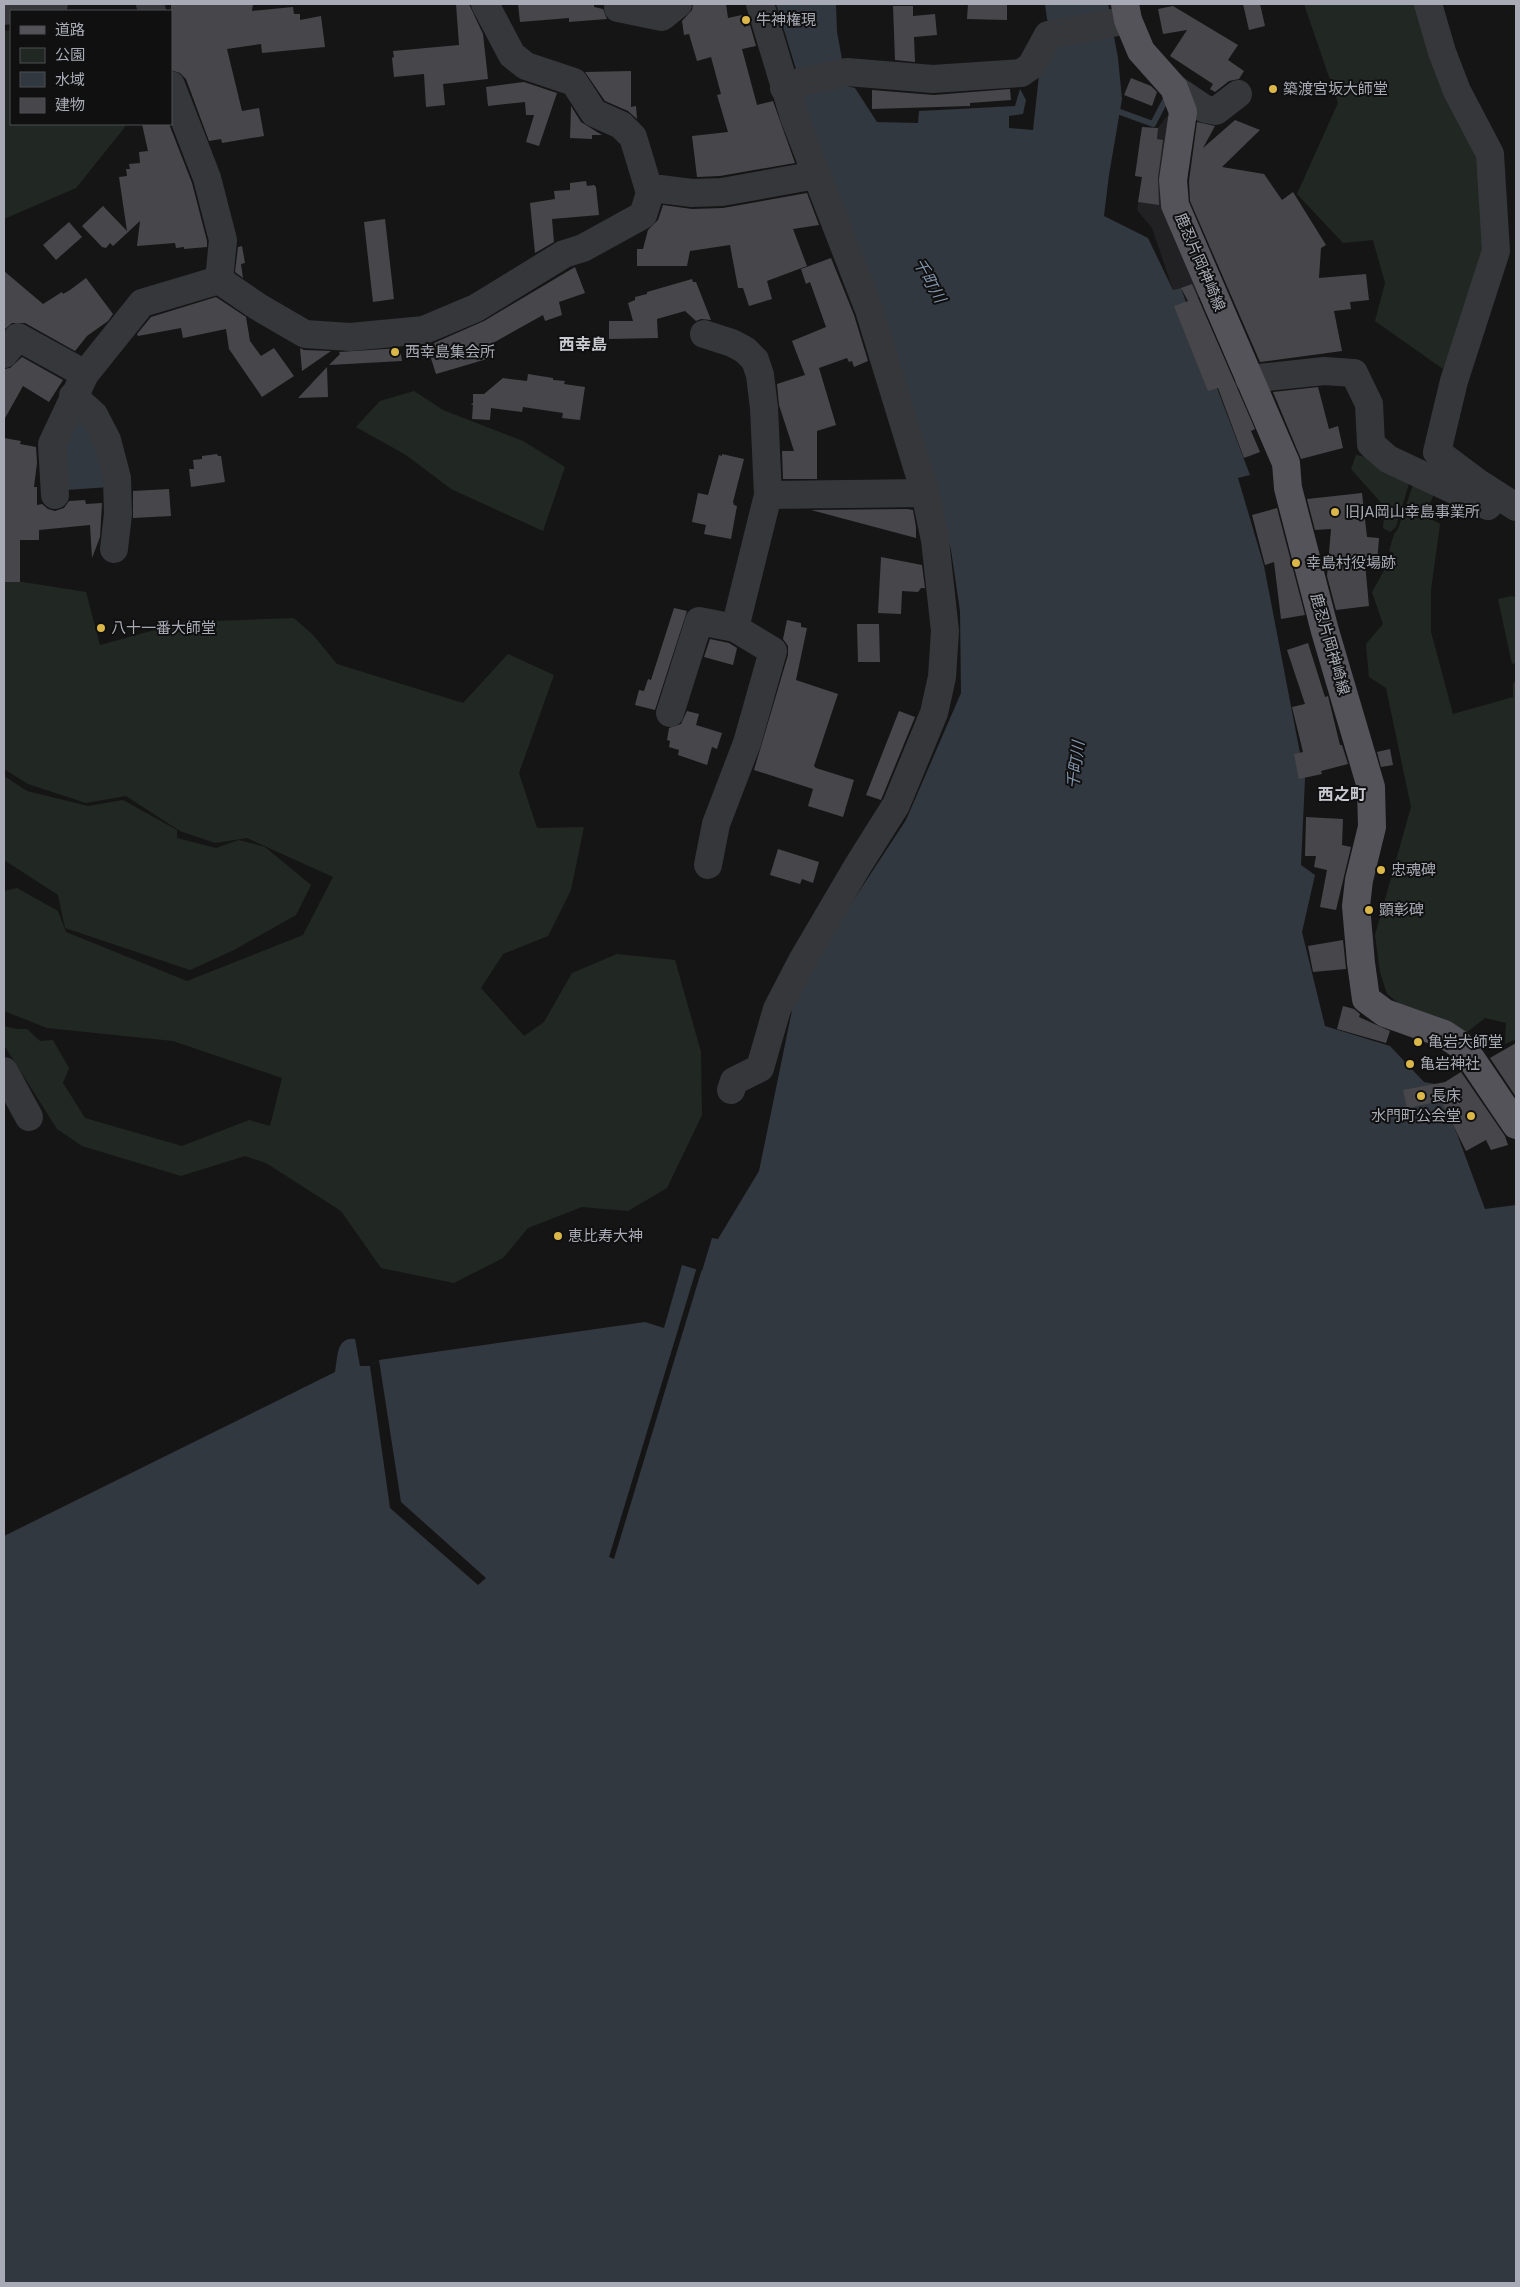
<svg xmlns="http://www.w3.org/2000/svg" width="1520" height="2287" viewBox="0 0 1520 2287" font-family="Commissioner,'Noto Sans JP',sans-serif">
  <rect width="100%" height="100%" fill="#151516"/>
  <!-- built -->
  <path fill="#212123" d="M 1167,116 L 1179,122 L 1166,193 L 1209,293 L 1188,301 L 1181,288 L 1173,290 L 1152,228 L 1137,210 L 1142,177 L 1135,176 L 1140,137 L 1147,128 L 1158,128 Z"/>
  <!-- green -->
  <g fill="#212823">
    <path d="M 1304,4 L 1424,4 L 1481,157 L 1489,246 L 1443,369 L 1375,321 L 1385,283 L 1373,240 L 1343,243 L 1297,194 L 1338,103 Z"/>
    <path d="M 11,30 L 11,124 L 124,124 L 125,127 L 76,188 L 4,219 L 4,31 Z"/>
    <path d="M 414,391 L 443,410 L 523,441 L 565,467 L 543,531 L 451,489 L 406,455 L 356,427 L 380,401 Z"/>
    <path d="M 1356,455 L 1366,457 L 1411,477 L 1396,527 L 1390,532 L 1383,528 L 1385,507 L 1351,469 Z"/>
    <path d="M 1415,479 L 1436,489 L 1425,516 L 1440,524 L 1431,590 L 1431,632 L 1453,714 L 1513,697 L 1513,683 L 1516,680 L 1516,1039 L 1505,1044 L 1506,1023 L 1485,1018 L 1467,1032 L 1411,1013 L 1387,994 L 1380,972 L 1375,935 L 1411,807 L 1386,688 L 1369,677 L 1366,644 L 1383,624 L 1372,592 L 1394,553 L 1389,551 L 1394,534 L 1398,529 Z"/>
    <path d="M 4,579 L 86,592 L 100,645 L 184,622 L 294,618 L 313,635 L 337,664 L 463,703 L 508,654 L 554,675 L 519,773 L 537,828 L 584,827 L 571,890 L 548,936 L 503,954 L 481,988 L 524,1036 L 544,1022 L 572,973 L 617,954 L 675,960 L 701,1052 L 702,1115 L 667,1188 L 628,1211 L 582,1207 L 528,1228 L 503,1258 L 454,1283 L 381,1268 L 341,1211 L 266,1163 L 245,1156 L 181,1176 L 82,1146 L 57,1129 L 4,1045 L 4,1026 L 16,1029 L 27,1029 L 40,1041 L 53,1040 L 69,1068 L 63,1083 L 85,1118 L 182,1146 L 249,1120 L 270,1126 L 282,1078 L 173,1041 L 47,1028 L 4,1011 L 4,891 L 17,888 L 58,911 L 66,932 L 187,981 L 303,935 L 333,877 L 247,838 L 215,843 L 180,831 L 126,796 L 86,803 L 28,784 L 4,769 Z"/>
    <path d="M 1512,596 L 1516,598 L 1516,663 L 1512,664 L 1498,599 Z"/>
    <path d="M 4,776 L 27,791 L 88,806 L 123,800 L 177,830 L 177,838 L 216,848 L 239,840 L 265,847 L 311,885 L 296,915 L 234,950 L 190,970 L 65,928 L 58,895 L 4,860 Z"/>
  </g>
  <!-- water -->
  <g fill="#32383f">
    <path d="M 776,4 L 836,4 L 837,32 L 847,86 L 855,88 L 877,122 L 918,123 L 919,111 L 1015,106 L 1020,89 L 1026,100 L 1023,114 L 1009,116 L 1009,128 L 1033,130 L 1039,75 L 1056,41 L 1047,19 L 1045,4 L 1108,4 L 1118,58 L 1122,99 L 1109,175 L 1104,216 L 1148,238 L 1173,290 L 1181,288 L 1217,388 L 1250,475 L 1238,478 L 1264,566 L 1305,779 L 1301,865 L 1315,875 L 1302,932 L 1325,1026 L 1390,1046 L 1424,1082 L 1435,1084 L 1457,1134 L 1485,1209 L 1516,1205 L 1516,2283 L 4,2283 L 4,1536 L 335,1372 C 338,1357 336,1337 355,1339 L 360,1366 L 370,1366 L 379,1360 L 645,1322 L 664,1328 L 682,1265 L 702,1271 L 712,1238 L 718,1239 L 759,1171 L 797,986 L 906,820 L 961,693 L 960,611 L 951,550 L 855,237 L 801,104 L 803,92 Z"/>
    <path d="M 74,409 L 90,425 L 110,487 L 66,490 L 62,443 Z"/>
  </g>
  <!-- pier -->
  <g fill="#151516">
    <path d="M 703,1258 L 705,1259 L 614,1559 L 609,1557 L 697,1267 L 700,1268 Z"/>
    <path d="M 379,1360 L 401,1502 L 486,1578 L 478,1585 L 390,1508 L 370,1366 Z"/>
  </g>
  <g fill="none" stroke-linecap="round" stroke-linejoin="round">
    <!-- stream -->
    <path stroke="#32383f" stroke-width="6" d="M 1120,112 L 1153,124 L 1167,97"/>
  </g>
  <!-- building -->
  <g fill="#47474b">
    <path d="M 171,4 L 253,4 L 252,11 L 293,7 L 294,14 L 300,14 L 300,20 L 321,16 L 325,47 L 262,53 L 261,44 L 227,49 L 242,111 L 259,108 L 264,136 L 222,143 L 221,139 L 209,141 L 186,79 L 180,73 L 171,70 Z"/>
    <path d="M 456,4 L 469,4 L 483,34 L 488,79 L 443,84 L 445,105 L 426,107 L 424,74 L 394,77 L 392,58 L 394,57 L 393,51 L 459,45 Z"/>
    <path d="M 518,4 L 594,4 L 594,7 L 603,9 L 607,19 L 569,22 L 569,18 L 520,22 Z"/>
    <path d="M 693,4 L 726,4 L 728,18 L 742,15 L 744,27 L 750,25 L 756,46 L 742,49 L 757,105 L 773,101 L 795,163 L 720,176 L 697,177 L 692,136 L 728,132 L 717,95 L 721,94 L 711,57 L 697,61 L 689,34 L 684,35 L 682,21 L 692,10 Z"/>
    <path d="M 968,4 L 1007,4 L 1007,20 L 967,19 Z"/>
    <path d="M 1243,4 L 1260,4 L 1265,26 L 1249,30 Z"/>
    <path d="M 893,6 L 913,6 L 913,16 L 935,14 L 937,35 L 914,37 L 915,62 L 895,60 Z"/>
    <path d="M 1173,6 L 1238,45 L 1228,60 L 1244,71 L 1239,79 L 1229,81 L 1215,92 L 1210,89 L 1213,84 L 1170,56 L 1187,30 L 1163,34 L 1158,9 Z"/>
    <path d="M 631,71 L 631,107 L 636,106 L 637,119 L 628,111 L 605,101 L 585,72 Z"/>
    <path d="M 1131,78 L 1151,86 L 1157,92 L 1152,106 L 1124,95 Z"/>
    <path d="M 524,82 L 557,93 L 539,146 L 526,142 L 534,115 L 526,115 L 525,102 L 488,106 L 486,87 Z"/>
    <path d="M 1010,89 L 1011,100 L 970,103 L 970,106 L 872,109 L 872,90 L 934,95 Z"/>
    <path d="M 571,106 L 581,122 L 602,135 L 592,135 L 592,139 L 570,138 Z"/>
    <path d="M 1235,120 L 1260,130 L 1222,167 L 1264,174 L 1282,200 L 1293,192 L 1326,245 L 1321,248 L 1319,278 L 1366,274 L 1369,300 L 1350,302 L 1351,309 L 1334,311 L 1342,351 L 1260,362 L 1190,201 L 1189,181 L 1197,122 L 1215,126 L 1203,148 Z"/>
    <path d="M 142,124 L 169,124 L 192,183 L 207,241 L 207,247 L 184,249 L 184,247 L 176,248 L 175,243 L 137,246 L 140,221 L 113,246 L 110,243 L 106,248 L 102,247 L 82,226 L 103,206 L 127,231 L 119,177 L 127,176 L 126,169 L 130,169 L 129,164 L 140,163 L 139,152 L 148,151 Z"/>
    <path d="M 1142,127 L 1158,128 L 1157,139 L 1163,140 L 1158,178 L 1159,205 L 1138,202 L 1142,177 L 1135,176 Z"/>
    <path d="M 586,181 L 587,186 L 594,185 L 596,187 L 599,215 L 552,219 L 554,242 L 535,253 L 530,203 L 555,199 L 554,191 L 570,190 L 570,183 Z"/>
    <path d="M 807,193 L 819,225 L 793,229 L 807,266 L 767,281 L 772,299 L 749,306 L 743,288 L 738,288 L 730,245 L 690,251 L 687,266 L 637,266 L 637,249 L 643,249 L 648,230 L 658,220 L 663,205 L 692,209 L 723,208 Z"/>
    <path d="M 385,219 L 394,299 L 373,302 L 364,222 Z"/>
    <path d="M 69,222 L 82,237 L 56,260 L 43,245 Z"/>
    <path d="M 242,246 L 245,263 L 241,264 L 243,278 L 235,272 L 238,247 Z"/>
    <path d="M 831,258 L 854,315 L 868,361 L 854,367 L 852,361 L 849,362 L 847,358 L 819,368 L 836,425 L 817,431 L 817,479 L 783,479 L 782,451 L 794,451 L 779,405 L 777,384 L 805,375 L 792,341 L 826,327 L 810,282 L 806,284 L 801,269 Z"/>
    <path d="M 575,267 L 585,293 L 559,302 L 562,315 L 545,321 L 543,315 L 484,348 L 487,359 L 436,374 L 428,349 L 435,347 L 434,343 L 484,321 Z"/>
    <path d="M 4,271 L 43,304 L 62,292 L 63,294 L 70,290 L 86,278 L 113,314 L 108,321 L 87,336 L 75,351 L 25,323 L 12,323 L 4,330 Z"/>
    <path d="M 692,279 L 693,282 L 696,282 L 711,320 L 701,319 L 696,321 L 685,311 L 657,319 L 658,338 L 609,339 L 609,321 L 633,321 L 628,303 L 635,300 L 635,297 L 647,294 L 647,292 Z"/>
    <path d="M 1192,284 L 1255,429 L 1251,431 L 1260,452 L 1244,458 L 1218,388 L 1208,391 L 1174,306 L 1188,301 L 1181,288 Z"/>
    <path d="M 216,297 L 246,317 L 250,341 L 261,356 L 274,348 L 294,376 L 262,397 L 229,349 L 226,329 L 183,338 L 181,328 L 138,336 L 137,334 L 151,317 Z"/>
    <path d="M 300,348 L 304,350 L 331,351 L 302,371 Z"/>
    <path d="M 400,348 L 402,361 L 329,365 L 340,354 L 339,352 Z"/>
    <path d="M 22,357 L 63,380 L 49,402 L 23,386 L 4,420 L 4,369 L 10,368 Z"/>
    <path d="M 327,367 L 328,397 L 298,398 Z"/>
    <path d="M 528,374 L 553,378 L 553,380 L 565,381 L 564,384 L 585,387 L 580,420 L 562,418 L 563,413 L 523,407 L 522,412 L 491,408 L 490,420 L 472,419 L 473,405 L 471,405 L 473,403 L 473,394 L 484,394 L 503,378 L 527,381 Z"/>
    <path d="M 1318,387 L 1329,429 L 1338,426 L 1343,448 L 1301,459 L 1273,392 Z"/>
    <path d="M 4,438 L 21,441 L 20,444 L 36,447 L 37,463 L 34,487 L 37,487 L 37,505 L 42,504 L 48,509 L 55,511 L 64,508 L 69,501 L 85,500 L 86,504 L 102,503 L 100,537 L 92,558 L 90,525 L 39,530 L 39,540 L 20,540 L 20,582 L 4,582 Z"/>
    <path d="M 217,454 L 218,456 L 221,456 L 225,482 L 191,487 L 189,469 L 194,469 L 193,460 L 202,459 L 202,456 Z"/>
    <path d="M 722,454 L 744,459 L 733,502 L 734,505 L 737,506 L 731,539 L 704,534 L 706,525 L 692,522 L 698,493 L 708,495 L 719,455 L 722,456 Z"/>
    <path d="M 169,489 L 171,516 L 133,518 L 133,491 Z"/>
    <path d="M 1362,493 L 1367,537 L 1379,538 L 1377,564 L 1365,563 L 1369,606 L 1336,610 L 1327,576 L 1331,529 L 1315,530 L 1307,499 Z"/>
    <path d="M 1277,508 L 1305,615 L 1281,619 L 1274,562 L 1265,565 L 1252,515 Z"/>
    <path d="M 907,509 L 913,510 L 916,527 L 916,538 L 811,510 Z"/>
    <path d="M 881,557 L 922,565 L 925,588 L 921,588 L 918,592 L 902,591 L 901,614 L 878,613 Z"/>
    <path d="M 674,608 L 687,611 L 655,710 L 635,705 L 639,690 L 644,691 L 648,679 L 651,680 Z"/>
    <path d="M 787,620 L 801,623 L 801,627 L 807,628 L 796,680 L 838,694 L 814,766 L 816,768 L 854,780 L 843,817 L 808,806 L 813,789 L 754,770 L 788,655 L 788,646 L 783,639 Z"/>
    <path d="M 857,624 L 879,624 L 880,662 L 858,662 Z"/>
    <path d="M 710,639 L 729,643 L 737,648 L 733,665 L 704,657 Z"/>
    <path d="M 1308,643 L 1325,697 L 1328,696 L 1340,745 L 1342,745 L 1348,764 L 1321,771 L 1322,774 L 1299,779 L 1294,754 L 1303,752 L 1292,707 L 1305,704 L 1287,650 Z"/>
    <path d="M 687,711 L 699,714 L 696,725 L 722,733 L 717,749 L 712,747 L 707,765 L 678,755 L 679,750 L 669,747 L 670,741 L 667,740 L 669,728 L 681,724 Z"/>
    <path d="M 899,711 L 915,717 L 881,800 L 866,795 Z"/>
    <path d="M 1390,749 L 1393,765 L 1381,767 L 1377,752 Z"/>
    <path d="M 1306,817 L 1343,819 L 1342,845 L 1351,847 L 1336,910 L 1320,907 L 1327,870 L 1314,867 L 1316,856 L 1305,856 Z"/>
    <path d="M 778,849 L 819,862 L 813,883 L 802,879 L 800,884 L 770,875 Z"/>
    <path d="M 1343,940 L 1346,969 L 1313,972 L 1308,946 Z"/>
    <path d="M 1343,1006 L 1354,1009 L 1360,1014 L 1359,1017 L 1390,1031 L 1386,1043 L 1337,1029 Z"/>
    <path d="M 1516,1043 L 1516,1097 L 1490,1058 Z"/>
    <path d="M 1461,1072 L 1505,1136 L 1508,1145 L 1491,1150 L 1486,1140 L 1466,1151 L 1441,1101 L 1407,1108 L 1403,1090 L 1445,1082 Z"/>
  </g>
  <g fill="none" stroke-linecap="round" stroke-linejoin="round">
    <!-- minor -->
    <g stroke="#36373b" stroke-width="28">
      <path d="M 150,4 L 152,11"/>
      <path d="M 485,4 L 512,55 L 526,66 L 574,82 L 594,113 L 621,125 L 633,137 L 650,193"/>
      <path d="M 1428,4 L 1442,52 L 1457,91 L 1490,154 L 1496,251 L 1454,381 L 1437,452 L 1477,482 L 1516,507"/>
      <path d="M 618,8 L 662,17 L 678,4"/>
      <path d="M 4,11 L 54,4"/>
      <path d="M 171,85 L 207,178 L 223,240 L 219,280 L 257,306 L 305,334 L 350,337 L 424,330 L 476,308 L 564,254 L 583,248 L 643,215 L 650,193 L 660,189 L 692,193 L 722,192 L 816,175"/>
      <path d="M 784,88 L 796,83 L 847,72 L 933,79 L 1021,73 L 1031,66 L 1048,35 L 1128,20"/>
      <path d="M 1174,88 L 1205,109 L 1216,111 L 1238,94"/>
      <path d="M 704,334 L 732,343 L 745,350 L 755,360 L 760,375 L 764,408 L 768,495 L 735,628"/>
      <path d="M 4,354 L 18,337 L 85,374"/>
      <path d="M 1249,379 L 1324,371 L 1354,373 L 1369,404 L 1371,444 L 1388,459 L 1488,506"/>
      <path d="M 73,396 L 94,415 L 107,440 L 117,478 L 118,514 L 114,549"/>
      <path d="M 55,495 L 52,444 L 85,374 L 142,303 L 219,280"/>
      <path d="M 768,495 L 925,493"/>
      <path d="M 670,713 L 699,621 L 735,628 L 773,651 L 747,743 L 716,824 L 708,865"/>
      <path d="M 4,1071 L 29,1117"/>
      <path d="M 731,1090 L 734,1081 L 760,1068 L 777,1009 L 803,959 L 857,867 L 896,805 L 934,713 L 942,677 L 945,631 L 935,540 L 925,493 L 869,310 L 794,117 L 760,4"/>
    </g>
    <!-- major -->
    <path stroke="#535359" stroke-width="28" d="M 1125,4 L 1128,20 L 1141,51 L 1174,88 L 1183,112 L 1173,180 L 1175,205 L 1286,463 L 1288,488 L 1325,631 L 1371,787 L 1372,827 L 1359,880 L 1356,906 L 1361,963 L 1366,999 L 1385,1013 L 1444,1034 L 1459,1044 L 1468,1054 L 1516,1125"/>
  </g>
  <!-- markers -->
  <g fill="#dbb648" stroke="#101011" stroke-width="2">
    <circle cx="746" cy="20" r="5"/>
    <circle cx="1273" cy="89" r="5"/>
    <circle cx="395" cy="352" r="5"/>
    <circle cx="1335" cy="512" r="5"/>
    <circle cx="1296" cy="563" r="5"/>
    <circle cx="101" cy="628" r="5"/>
    <circle cx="1381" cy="870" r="5"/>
    <circle cx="1369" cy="910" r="5"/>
    <circle cx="1418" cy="1042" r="5"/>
    <circle cx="1410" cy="1064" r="5"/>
    <circle cx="1421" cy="1096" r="5"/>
    <circle cx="1471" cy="1116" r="5"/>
    <circle cx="558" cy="1236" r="5"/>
  </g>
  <g text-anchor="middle" stroke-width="4" stroke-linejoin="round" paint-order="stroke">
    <!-- poi labels -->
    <g font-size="15" fill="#a8abb5" stroke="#101011" text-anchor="start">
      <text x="756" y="25">牛神権現</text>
      <text x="1283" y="94">築渡宮坂大師堂</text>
      <text x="405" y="357">西幸島集会所</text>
      <text x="1345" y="517">旧JA岡山幸島事業所</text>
      <text x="1306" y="568">幸島村役場跡</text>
      <text x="111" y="633">八十一番大師堂</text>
      <text x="1391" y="875">忠魂碑</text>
      <text x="1379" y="915">顕彰碑</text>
      <text x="1428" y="1047">亀岩大師堂</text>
      <text x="1420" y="1069">亀岩神社</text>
      <text x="1431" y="1101">長床</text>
      <text x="1461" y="1121" text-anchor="end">水門町公会堂</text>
      <text x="568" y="1241">恵比寿大神</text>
    </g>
    <!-- street labels -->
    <g font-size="15" fill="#a8abb5" stroke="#101011">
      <text transform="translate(1200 262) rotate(67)" y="5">鹿忍片岡神崎線</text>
      <text transform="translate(1330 644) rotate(74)" y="5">鹿忍片岡神崎線</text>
    </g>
    <!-- water labels -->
    <g font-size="16" font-style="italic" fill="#8395ac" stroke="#101011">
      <text transform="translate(930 280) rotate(61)" y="6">千町川</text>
      <text transform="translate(1075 765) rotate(-83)" y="6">千町川</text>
    </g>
    <!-- neighbourhood labels -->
    <g font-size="16" font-weight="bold" fill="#c9cad1" stroke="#101011">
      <text x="583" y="350">西幸島</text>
      <text x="1342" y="800">西之町</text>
    </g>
  </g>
  <!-- border -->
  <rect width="1520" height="2287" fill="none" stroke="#a8abb5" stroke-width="10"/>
  <!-- legend -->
  <rect x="10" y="10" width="162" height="115" fill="#101011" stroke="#4d4e53"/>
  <rect x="20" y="26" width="25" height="8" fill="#535359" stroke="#4d4e53"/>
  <text x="55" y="35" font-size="15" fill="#a8abb5">道路</text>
  <rect x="20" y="48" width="25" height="15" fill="#212823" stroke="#4d4e53"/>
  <text x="55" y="60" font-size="15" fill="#a8abb5">公園</text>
  <rect x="20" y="72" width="25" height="15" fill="#32383f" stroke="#4d4e53"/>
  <text x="55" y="85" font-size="15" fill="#a8abb5">水域</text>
  <rect x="20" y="98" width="25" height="15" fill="#47474b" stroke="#4d4e53"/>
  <text x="55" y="110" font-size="15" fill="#a8abb5">建物</text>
</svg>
